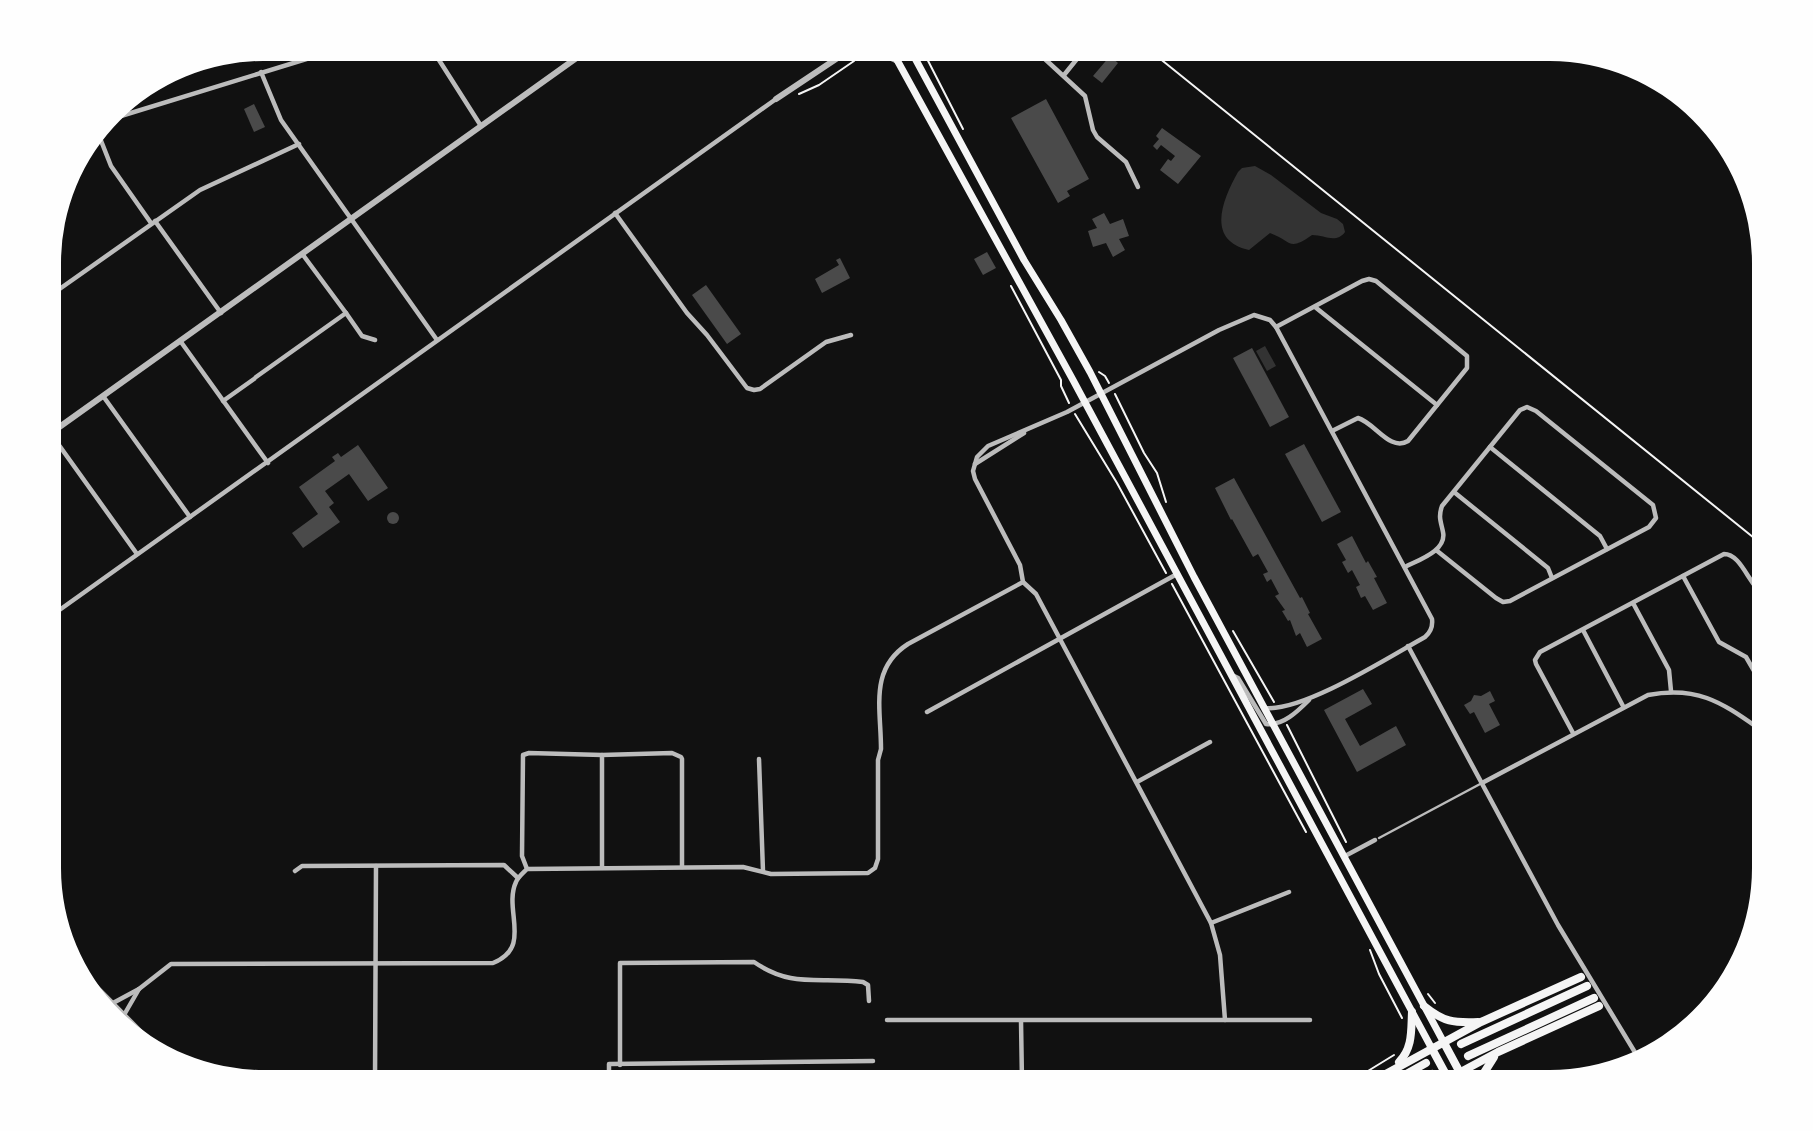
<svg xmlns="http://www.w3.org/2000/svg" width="1813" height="1131" viewBox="0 0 1813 1131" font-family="'IBM Plex Sans',sans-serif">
  <rect width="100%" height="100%" fill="#111"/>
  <!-- water -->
  <g fill="#333">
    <path d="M 1255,166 L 1271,175 L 1321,213 L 1337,219 L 1343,224 L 1345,232 C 1336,244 1325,235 1312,235 C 1288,252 1292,241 1270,233 L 1249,250 C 1205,240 1223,199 1238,172 L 1242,168 Z"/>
    <path d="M 1265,346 L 1276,366 L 1267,371 L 1256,351 Z"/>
  </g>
  <!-- building -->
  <g fill="#4a4a4a">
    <path d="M 1110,56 L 1118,63 L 1102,83 L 1093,76 Z"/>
    <path d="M 1046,99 L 1089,179 L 1067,191 L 1070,196 L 1058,203 L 1011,118 Z"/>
    <path d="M 254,104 L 265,127 L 254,132 L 244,109 Z"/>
    <path d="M 1162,128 L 1201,156 L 1178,184 L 1160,170 L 1168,159 L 1171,161 L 1175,156 L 1161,145 L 1157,150 L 1153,146 L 1159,139 L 1156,136 Z"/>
    <path d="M 1104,213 L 1110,224 L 1123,219 L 1129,236 L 1119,239 L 1125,250 L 1113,257 L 1106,243 L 1093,247 L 1088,231 L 1097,228 L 1092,219 Z"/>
    <path d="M 987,252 L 996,268 L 983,275 L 974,259 Z"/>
    <path d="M 840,258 L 850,278 L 822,293 L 815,279 L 839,265 L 836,260 Z"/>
    <path d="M 706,285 L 741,334 L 727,344 L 692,295 Z"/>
    <path d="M 1252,348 L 1289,417 L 1270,427 L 1233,358 Z"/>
    <path d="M 1304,444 L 1341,512 L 1322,522 L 1285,454 Z"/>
    <path d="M 358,445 L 388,488 L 368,501 L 349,474 L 325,491 L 334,503 L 329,507 L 340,522 L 303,548 L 292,533 L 318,514 L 299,487 L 335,461 L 332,457 L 338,453 L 341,457 Z"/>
    <path d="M 1234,478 L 1300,598 L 1302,597 L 1310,613 L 1308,614 L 1322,639 L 1307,647 L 1300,633 L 1296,636 L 1290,620 L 1288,621 L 1282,611 L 1285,610 L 1275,596 L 1279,594 L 1271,579 L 1267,582 L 1263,574 L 1268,572 L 1258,554 L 1253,557 L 1232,519 L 1231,520 L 1215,488 Z"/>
    <circle cx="393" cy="518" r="6"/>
    <path d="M 1352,536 L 1366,563 L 1368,561 L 1377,577 L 1374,578 L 1387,603 L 1373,610 L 1365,596 L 1361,598 L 1356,587 L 1360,585 L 1352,570 L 1348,573 L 1342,562 L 1346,560 L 1337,544 Z"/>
    <path d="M 1363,689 L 1372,704 L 1345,719 L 1360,746 L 1396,726 L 1406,745 L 1357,772 L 1324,710 Z"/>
    <path d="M 1490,691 L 1495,701 L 1489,704 L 1500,725 L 1485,733 L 1474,712 L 1470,714 L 1464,705 L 1471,701 L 1474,695 L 1481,696 Z"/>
  </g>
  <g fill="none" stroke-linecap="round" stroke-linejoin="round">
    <!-- path -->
    <g stroke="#f5f5f5" stroke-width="2">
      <path d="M 922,49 L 963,129"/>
      <path d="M 1148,49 L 1764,546"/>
      <path d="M 799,94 L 819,85 L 854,61"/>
      <path d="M 1011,286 L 1061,380 L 1061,386 L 1069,403"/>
      <path d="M 1099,372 L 1105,376 L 1109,383"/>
      <path d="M 1115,394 L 1144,453 L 1157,473 L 1166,502"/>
      <path d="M 1075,414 L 1117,483 L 1166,573"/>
      <path d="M 1172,584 L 1306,832"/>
      <path d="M 1233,631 L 1274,702"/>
      <path d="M 1287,725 L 1346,842"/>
      <path d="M 1370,950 L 1379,974 L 1402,1018"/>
      <path d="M 1428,994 L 1435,1003"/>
      <path d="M 1350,1082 L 1394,1055"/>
    </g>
    <!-- service -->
    <path stroke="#bcbcbc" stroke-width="2.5" d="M 1379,838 L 1482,783"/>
    <!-- minor -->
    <g stroke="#bcbcbc" stroke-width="4.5">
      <path d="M 432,49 L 481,126"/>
      <path d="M 1034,49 L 1085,96 L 1093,130 L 1097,137 L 1126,162 L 1138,187"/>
      <path d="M 261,72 L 281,120 L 437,340"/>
      <path d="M 1064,75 L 1085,49"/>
      <path d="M 108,120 L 339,49"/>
      <path d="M 98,133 L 111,166 L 151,223"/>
      <path d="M 615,213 L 687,313 L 707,335 L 747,388 L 754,390 L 760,389 L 826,342 L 851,335"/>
      <path d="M 155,221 L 221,313"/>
      <path d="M 303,255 L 346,313"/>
      <path d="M 51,295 L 200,190 L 299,144"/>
      <path d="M 1315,307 L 1437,405"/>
      <path d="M 1276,327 L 1362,281 L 1369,279 L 1376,281 L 1467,356 L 1467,368 L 1408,441 C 1390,452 1375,423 1358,418 L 1332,431"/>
      <path d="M 181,342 L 268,463"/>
      <path d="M 256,377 L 346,313 L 362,336 L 375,340"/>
      <path d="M 103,396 L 190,517"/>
      <path d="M 223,401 L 254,379"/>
      <path d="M 51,434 L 137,554"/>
      <path d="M 1490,447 L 1600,536 L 1607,549"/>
      <path d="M 975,464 L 1024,433"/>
      <path d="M 1454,492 L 1548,568 L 1552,578"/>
      <path d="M 1405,567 C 1418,560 1447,551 1443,532 C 1441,522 1438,517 1442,506 L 1520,410 L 1527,407 L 1536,411 L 1653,505 L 1656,518 L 1649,527 L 1510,601 L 1503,602 L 1496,598 L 1436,550"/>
      <path d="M 1683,576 L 1719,642 L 1746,657 L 1764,688"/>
      <path d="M 1023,582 L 1036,594 L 1211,923 L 1220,955 L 1225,1020"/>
      <path d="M 1633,603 L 1669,670 L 1671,691"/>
      <path d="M 51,616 L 776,99"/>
      <path d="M 1583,630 L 1623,706"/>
      <path d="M 1408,646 L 1558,925 L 1639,1059"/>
      <path d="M 1234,676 L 1238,678 L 1266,724 C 1283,726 1298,711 1309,700"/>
      <path d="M 927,712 L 1177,574"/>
      <path d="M 1573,733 L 1536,664 L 1535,660 L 1540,652 L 1724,554 C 1741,554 1748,583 1764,596"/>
      <path d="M 759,759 L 763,871"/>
      <path d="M 1137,782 L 1210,742"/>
      <path d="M 1482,783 L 1648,695 C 1696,686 1720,701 1758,728 L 1764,726"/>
      <path d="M 1345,856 L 1375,840"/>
      <path d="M 602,867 L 602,755 L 672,753 L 681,757 L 682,759 L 682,867"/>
      <path d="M 527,869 L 522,856 L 523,755 L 529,753 L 602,755"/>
      <path d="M 295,871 L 302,866 L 504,865 L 518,878"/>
      <path d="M 1211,923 L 1289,892"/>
      <path d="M 113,1003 L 139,989 L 171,964 L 493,963 C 533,947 503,910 516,882 C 518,877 523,873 527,869 L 743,867 L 771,874 L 868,873 L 875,868 L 878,859 L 878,760 L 881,749 C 881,708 869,669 908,644 L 1023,582 L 1020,565 L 975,479 L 973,471 L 977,457 L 988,446 L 1067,412 L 1219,330 L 1254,315 L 1270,320 L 1276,327 L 1432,619 C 1433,627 1431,632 1425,637 C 1389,657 1303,712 1265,708"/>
      <path d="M 124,1015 L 139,989"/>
      <path d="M 887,1020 L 1310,1020"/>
      <path d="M 1021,1021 L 1022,1082"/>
      <path d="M 620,1065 L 620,963 L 754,962 C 793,989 820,976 863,982 L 868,985 L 869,1001"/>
      <path d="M 375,1082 L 376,866"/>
      <path d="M 609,1082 L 609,1064 L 873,1061"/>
    </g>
    <!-- tertiary -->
    <g stroke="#bcbcbc" stroke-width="6">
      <path d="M 848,53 C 867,52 880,52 898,61"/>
      <path d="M 776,99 L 851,49"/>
      <path d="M 51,433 L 589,49"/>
      <path d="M 78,969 L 163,1055"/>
    </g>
    <!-- secondary -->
    <g stroke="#f5f5f5" stroke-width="7">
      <path d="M 891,49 L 1073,380 L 1431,1047"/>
      <path d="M 910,49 L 1024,260 L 1061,320 L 1090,372 L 1194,577 L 1443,1041"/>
    </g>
    <!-- primary -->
    <g stroke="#f5f5f5" stroke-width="8">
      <path d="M 1443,1041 L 1465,1082"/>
      <path d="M 1431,1047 L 1450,1082"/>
    </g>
    <!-- trunk -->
    <g stroke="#f5f5f5" stroke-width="8">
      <path d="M 1424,1006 C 1444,1022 1453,1023 1478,1022"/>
      <path d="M 1461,1044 L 1587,986"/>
      <path d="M 1468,1056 L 1594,998"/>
      <path d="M 1399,1062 C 1413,1048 1411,1030 1412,1012"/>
      <path d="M 1371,1082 L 1481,1022 L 1581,977"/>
      <path d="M 1392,1082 L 1426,1063"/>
      <path d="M 1419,1082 L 1432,1074"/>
      <path d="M 1442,1082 L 1498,1052 L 1599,1006"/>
      <path d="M 1482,1082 L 1482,1076 L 1494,1057"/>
    </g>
  </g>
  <!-- crop -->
  <path d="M0 0H1813V1131H0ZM263 61H1550A202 202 0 0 1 1752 263V868A202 202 0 0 1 1550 1070H263A202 202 0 0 1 61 868V263A202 202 0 0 1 263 61Z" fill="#fefefe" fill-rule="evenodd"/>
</svg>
